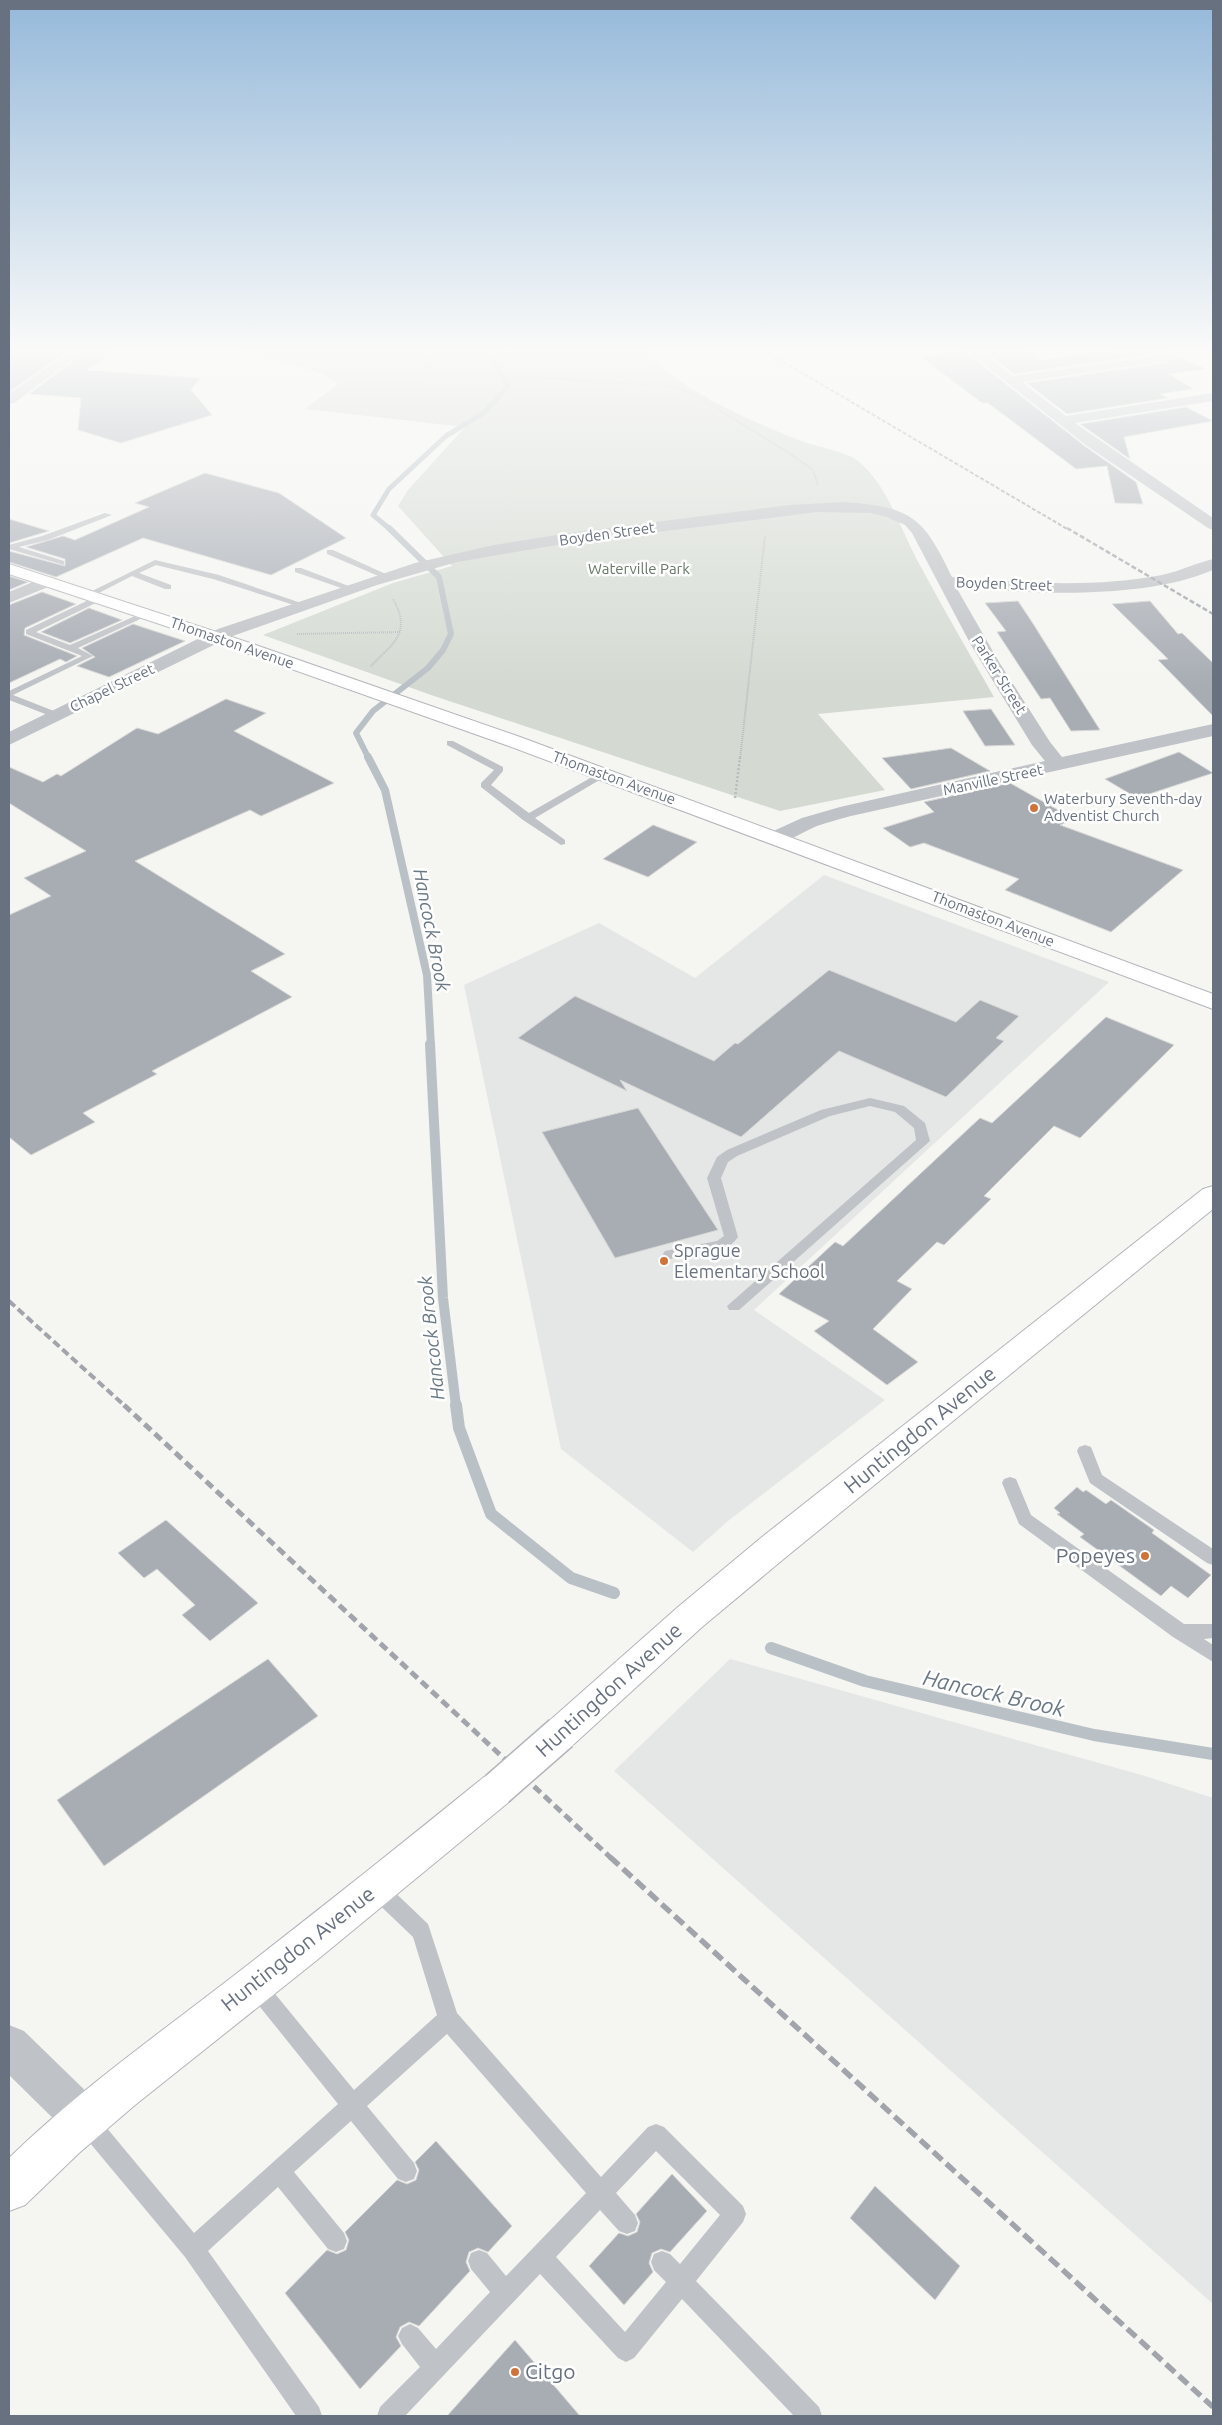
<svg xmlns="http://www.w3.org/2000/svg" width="1222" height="2425" viewBox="0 0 1222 2425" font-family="Ubuntu,sans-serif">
  <rect width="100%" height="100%" fill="#f5f5f2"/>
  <!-- built -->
  <g fill="#e5e6e6">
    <path d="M 824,875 L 1109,982 L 754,1310 L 885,1400 L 728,1521 L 693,1552 L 561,1449 L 464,985 L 599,923 L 695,978 Z"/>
    <path d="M 730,1659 L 1145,1776 L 1213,1798 L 1213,2304 L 614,1771 Z"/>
  </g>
  <!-- green -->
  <path fill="#d4dad2" d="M 231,347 L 642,347 C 677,390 753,422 804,442 C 819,447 847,452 858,461 C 887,485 899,525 916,558 C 941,605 968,651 994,697 L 818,714 L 885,790 L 780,811 L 434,696 L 263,635 L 393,583 L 452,566 L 398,506 L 408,490 L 465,427 L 305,409 L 338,384 C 317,365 261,360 231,347 Z"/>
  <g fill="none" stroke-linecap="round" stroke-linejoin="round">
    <!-- stream-far4 -->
    <path stroke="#bac1c6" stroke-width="5" d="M 391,530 L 373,515 L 389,489 L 446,436 L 485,412 L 508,386 L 492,359 L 508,347"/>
    <!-- stream-far3 -->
    <path stroke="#bac1c6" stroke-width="6" d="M 369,759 L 356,733 L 373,711 L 428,668 L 443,650 L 451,634 L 439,577 L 389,528"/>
    <!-- stream-far2 -->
    <path stroke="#bac1c6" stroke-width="8" d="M 368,757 L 385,790 L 427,975 L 431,1046"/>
    <!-- stream-far1 -->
    <path stroke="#bac1c6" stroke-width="10" d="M 430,1044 L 443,1298 L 456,1406"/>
    <!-- stream -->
    <g stroke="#bac1c6" stroke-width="12">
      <path d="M 456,1405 L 459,1428 L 491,1514 L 571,1578 L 614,1593"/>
      <path d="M 771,1648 L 865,1681 L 1094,1735 L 1213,1754"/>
    </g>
  </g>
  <!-- building -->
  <g fill="#a8adb4" stroke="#d6d7d5">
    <path d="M 9,347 L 73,347 L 9,392 Z"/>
    <path d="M 92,347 L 118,347 L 87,370 L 200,378 L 191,390 L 212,415 L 121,443 L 78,430 L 81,398 L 29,394 Z"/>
    <path d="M 999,347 L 1016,347 L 1042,360 L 1139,347 L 1156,347 L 1168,352 L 1014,374 L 982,349 Z"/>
    <path d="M 964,351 L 1086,447 L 1136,482 L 1143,504 L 1115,503 L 1107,466 L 1076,469 L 988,403 L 982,403 L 921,357 Z"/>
    <path d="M 1171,354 L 1206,369 L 1169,374 L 1193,389 L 1160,394 L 1168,398 L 1067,414 L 1027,383 L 1165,363 L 1173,358 Z"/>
    <path d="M 1186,407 L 1213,421 L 1124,437 L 1130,459 L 1080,424 Z"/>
    <path d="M 205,473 L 279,493 L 346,538 L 271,575 L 143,538 L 56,577 L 9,562 L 9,551 L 65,566 L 65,559 L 26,547 L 63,536 L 75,540 L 149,507 L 135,503 Z"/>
    <path d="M 9,519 L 49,531 L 9,543 Z"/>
    <path d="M 9,576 L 28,582 L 9,590 Z"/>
    <path d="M 42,592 L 76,604 L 25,628 L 24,635 L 77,656 L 66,662 L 60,659 L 9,683 L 9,605 Z"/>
    <path d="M 1018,601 L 1032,622 L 1100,730 L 1071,731 L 1050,698 L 1041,699 L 997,632 L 1006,631 L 985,603 Z"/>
    <path d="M 1150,601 L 1178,634 L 1182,633 L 1213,663 L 1213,716 L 1158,660 L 1168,659 L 1112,604 Z"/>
    <path d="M 89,608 L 122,620 L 70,643 L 41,632 Z"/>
    <path d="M 133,624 L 185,641 L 109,677 L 77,666 L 95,657 L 82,648 Z"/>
    <path d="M 226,699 L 266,713 L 234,731 L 334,783 L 261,816 L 250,810 L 135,861 L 285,954 L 251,971 L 292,997 L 152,1071 L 157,1074 L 83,1113 L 95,1122 L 31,1155 L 9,1137 L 9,915 L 51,896 L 24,878 L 86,851 L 9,803 L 9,767 L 43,782 L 57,774 L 61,776 L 137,728 L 158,734 Z"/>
    <path d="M 991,709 L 1015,745 L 985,746 L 963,711 Z"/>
    <path d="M 951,748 L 990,771 L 911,789 L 882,758 Z"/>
    <path d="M 1179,752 L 1213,773 L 1137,798 L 1105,779 Z"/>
    <path d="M 1010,783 L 1074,819 L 1060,825 L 1183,870 L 1111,932 L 1005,890 L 1019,879 L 924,843 L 910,847 L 883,828 L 934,812 L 924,802 Z"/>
    <path d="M 653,825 L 697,842 L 648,877 L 603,859 Z"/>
    <path d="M 829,970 L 956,1022 L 980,1000 L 1019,1016 L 996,1038 L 1004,1041 L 946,1097 L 839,1051 L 741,1137 L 620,1080 L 627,1091 L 518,1038 L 575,996 L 714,1061 L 735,1043 L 738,1044 Z"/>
    <path d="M 1106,1017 L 1174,1045 L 1080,1138 L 1054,1126 L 984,1196 L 991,1199 L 944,1245 L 937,1242 L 897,1281 L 912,1289 L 873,1329 L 918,1362 L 887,1385 L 814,1331 L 829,1321 L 779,1294 L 835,1242 L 843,1246 L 980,1118 L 992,1123 Z"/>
    <path d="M 638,1108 L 718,1230 L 615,1258 L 542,1132 Z"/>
    <path d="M 1077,1487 L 1083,1492 L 1086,1490 L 1106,1504 L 1111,1500 L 1154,1530 L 1152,1533 L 1211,1575 L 1188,1598 L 1171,1586 L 1161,1596 L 1080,1537 L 1084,1534 L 1057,1514 L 1060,1513 L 1054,1508 Z"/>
    <path d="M 166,1520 L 258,1603 L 210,1641 L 182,1615 L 195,1605 L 157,1569 L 144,1578 L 118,1553 Z"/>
    <path d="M 268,1659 L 318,1716 L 104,1866 L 57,1800 Z"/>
    <path d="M 436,2141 L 512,2226 L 488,2252 L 478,2248 L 469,2252 L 466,2262 L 470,2271 L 419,2326 L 409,2322 L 400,2327 L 396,2337 L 401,2346 L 360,2389 L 285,2293 L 327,2250 L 337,2254 L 346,2250 L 349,2240 L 345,2232 L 397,2180 L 407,2184 L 416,2180 L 419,2170 L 415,2162 Z"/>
    <path d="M 672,2174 L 707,2211 L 670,2252 L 661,2249 L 652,2253 L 649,2263 L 653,2272 L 624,2305 L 589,2266 L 619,2233 L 628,2236 L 637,2232 L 640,2222 L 636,2214 Z"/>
    <path d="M 875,2186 L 960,2266 L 935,2300 L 850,2218 Z"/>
    <path d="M 515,2340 L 580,2416 L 447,2416 Z"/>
  </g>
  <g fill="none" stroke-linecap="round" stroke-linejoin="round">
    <!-- secondary casing -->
    <g stroke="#b2b5ba" stroke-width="2">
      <g id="secondary">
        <path d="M 9,564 L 250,643 L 520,737 L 1213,994 L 1213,1009 L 506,745 L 238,650 L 9,574 Z"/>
        <path d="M 1213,1186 L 1213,1209 L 786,1557 L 702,1627 L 574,1744 L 561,1749 L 548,1744 L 543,1733 L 548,1722 L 678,1607 L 762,1537 L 1203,1189 Z"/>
        <path d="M 497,1772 L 510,1777 L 516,1789 L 510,1801 L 317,1960 L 135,2105 L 79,2153 L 25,2205 L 9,2211 L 9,2158 C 75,2094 150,2040 223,1984 C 311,1916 398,1847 484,1777 Z"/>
      </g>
    </g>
    <!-- path-far1 -->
    <g stroke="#b9bbbe" stroke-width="2" stroke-dasharray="1 1" stroke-linecap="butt">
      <path d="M 426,359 L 426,376 L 518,376 L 675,387 L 695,395 L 789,453 L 813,470 L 818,485"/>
      <path d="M 297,634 L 401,632"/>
      <path d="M 371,666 C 394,642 412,633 393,599"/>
      <path d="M 740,759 L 765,536"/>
    </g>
    <!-- path -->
    <path stroke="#b9bbbe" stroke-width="2.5" stroke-dasharray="2 2" stroke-linecap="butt" d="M 735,798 L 740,757"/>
    <!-- service -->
    <g fill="#bfc2c6" fill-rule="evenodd">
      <path d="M 105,513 L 112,515 L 48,540 L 19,547 L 64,561 L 64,565 L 9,549 L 9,545 L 42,536 Z"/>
      <path d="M 327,550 L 333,550 L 390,576 L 383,578 L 327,554 Z"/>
      <path d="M 155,560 L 219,575 L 307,605 L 300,607 L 213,579 L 156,565 L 139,573 L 171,585 L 171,589 L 165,589 L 132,576 L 91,597 L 84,595 Z"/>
      <path d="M 295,568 L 301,568 L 354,588 L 347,590 L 295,572 Z"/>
      <path d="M 99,595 L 103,598 L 102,600 L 36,632 L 70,645 L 144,612 L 151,614 L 78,648 L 93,656 L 13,695 L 59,713 L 59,717 L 53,717 L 9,700 L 9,691 L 82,656 L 26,634 L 26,630 Z"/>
      <path d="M 447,741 L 453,741 L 503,767 L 503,771 L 491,785 L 529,813 L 599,773 L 608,775 L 535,818 L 565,840 L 565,844 L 561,845 L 523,820 L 481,787 L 481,783 L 494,770 L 447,745 Z"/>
      <path d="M 870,1098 L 904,1106 L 925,1123 L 930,1141 L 739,1310 L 729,1310 L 727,1306 L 916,1140 L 914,1128 L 895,1112 L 870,1106 L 830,1116 L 737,1156 L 728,1162 L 721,1178 L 738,1237 C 726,1256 690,1255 670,1259 L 665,1257 L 663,1254 L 665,1251 L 717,1241 L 724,1236 L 707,1178 L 717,1157 L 727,1150 L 821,1110 Z"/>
      <path d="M 1085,1445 L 1091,1447 L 1102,1475 L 1213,1549 L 1213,1565 L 1207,1563 L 1090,1483 L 1077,1451 L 1079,1447 Z"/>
      <path d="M 1010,1477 L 1016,1479 L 1031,1515 L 1184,1624 L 1213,1624 L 1213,1638 L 1204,1639 L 1213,1645 L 1213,1662 L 1173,1637 L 1019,1524 L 1002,1483 L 1004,1479 Z"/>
      <path d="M 376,1879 L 383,1881 L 428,1924 L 457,2013 L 601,2177 L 648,2127 L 656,2124 L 664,2127 L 743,2206 L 746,2214 L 743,2222 L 696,2281 L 819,2407 L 822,2416 L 794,2416 L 682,2299 L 634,2358 L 626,2362 L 618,2358 L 540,2274 L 405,2416 L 377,2416 L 380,2407 L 420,2367 L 402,2344 L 398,2336 L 402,2328 L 410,2324 L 418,2328 L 436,2349 L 490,2292 L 471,2269 L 468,2261 L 471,2253 L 479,2250 L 487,2253 L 506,2276 L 586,2193 L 447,2034 L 367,2106 L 414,2163 L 417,2171 L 414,2179 L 406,2182 L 398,2179 L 351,2121 L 294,2172 L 344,2233 L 347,2241 L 344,2249 L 336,2252 L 328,2249 L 278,2187 L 208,2251 L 319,2407 L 322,2416 L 296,2416 L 185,2257 L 80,2131 L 77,2123 L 80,2115 L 88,2112 L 96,2115 L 194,2233 L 338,2104 L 248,1992 L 245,1985 L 248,1978 L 255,1975 L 262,1978 L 354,2090 L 437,2015 L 413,1937 L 369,1895 L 366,1888 L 369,1881 ZM 656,2151 L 720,2215 L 680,2264 L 670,2254 L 662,2251 L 654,2254 L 651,2262 L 654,2270 L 666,2282 L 625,2332 L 556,2257 L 600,2210 L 619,2231 L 627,2234 L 635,2231 L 638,2223 L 635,2215 L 616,2193 Z"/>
    </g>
    <!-- minor -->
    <g fill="#bfc2c6" fill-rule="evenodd">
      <path d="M 76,347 L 90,347 L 14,403 L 9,404 L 9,394 Z"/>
      <path d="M 962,347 L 976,347 L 1013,376 L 1169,354 L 1171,357 L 1169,360 L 1165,361 L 1022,382 L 1066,416 L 1213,393 L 1213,401 L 1075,423 L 1213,518 L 1213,530 L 1208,528 L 1087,446 Z"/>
      <path d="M 844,502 C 911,507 923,516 952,577 C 1020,583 1095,588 1162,575 C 1180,571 1196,563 1213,559 L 1213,570 C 1143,600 1032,594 956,587 L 999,662 L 1050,742 L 1062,757 L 1213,724 L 1213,736 L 851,816 C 840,819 828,822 817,826 C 801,832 786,846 769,841 L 766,837 L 769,833 L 802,818 L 840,807 L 1045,761 L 1032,745 L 971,645 L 912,533 L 905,525 L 887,517 L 870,513 L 817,512 L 569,543 L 457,562 L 377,585 L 230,637 L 9,745 L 9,732 L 218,629 L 415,563 L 494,545 L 569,533 L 790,505 Z"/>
      <path d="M 47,576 L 53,577 L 55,581 L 53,585 L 9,603 L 9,592 Z"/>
      <path d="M 9,2025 L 24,2031 L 99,2104 L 106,2119 L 99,2134 L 84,2141 L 69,2134 L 9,2075 Z"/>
    </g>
    <!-- secondary -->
    <use href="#secondary" fill="#fff" fill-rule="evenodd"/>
    <!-- rail-far4 -->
    <path stroke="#a1a5ab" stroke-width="2" stroke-dasharray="4 2" stroke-linecap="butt" d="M 758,347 L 1069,530"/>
    <!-- rail-far3 -->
    <path stroke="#a1a5ab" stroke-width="2.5" stroke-dasharray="5 2.5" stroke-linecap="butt" d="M 1067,528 L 1213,614"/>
    <!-- rail-far2 -->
    <path stroke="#a1a5ab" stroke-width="4" stroke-dasharray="8 4" stroke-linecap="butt" d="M 9,1301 L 125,1406"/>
    <!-- rail-far1 -->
    <path stroke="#a1a5ab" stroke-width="5" stroke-dasharray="9 5" stroke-linecap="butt" d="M 124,1405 L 611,1858"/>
    <!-- rail -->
    <path stroke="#a1a5ab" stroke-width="5.5" stroke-dasharray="12 5.5" stroke-linecap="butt" d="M 610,1857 L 1213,2407"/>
    <!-- secondary-bridge casing -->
    <g stroke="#b2b5ba" stroke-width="37" stroke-linecap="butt">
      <path id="secondary-bridge" d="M 497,1789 L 561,1733"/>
    </g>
    <!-- secondary-bridge -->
    <use href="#secondary-bridge" stroke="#fff" stroke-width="34"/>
  </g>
  <!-- sky -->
  <linearGradient id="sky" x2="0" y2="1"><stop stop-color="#95b9da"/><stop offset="0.51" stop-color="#fafaf9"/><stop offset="1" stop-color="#fafaf9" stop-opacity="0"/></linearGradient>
  <rect width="1222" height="686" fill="url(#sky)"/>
  <!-- markers -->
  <g fill="#ce743a" stroke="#fff" stroke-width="2">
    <circle cx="1034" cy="808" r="5"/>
    <circle cx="664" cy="1261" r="5"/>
    <circle cx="1145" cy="1556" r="5"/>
    <circle cx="515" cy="2372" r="5"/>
  </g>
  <g text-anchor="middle" stroke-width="5" stroke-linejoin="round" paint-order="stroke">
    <!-- far-street labels -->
    <g font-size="15" fill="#687180" stroke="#fff">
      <text transform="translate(607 534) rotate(-8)" y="5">Boyden Street</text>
      <text transform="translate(1004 584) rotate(2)" y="5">Boyden Street</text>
      <text transform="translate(232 643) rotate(19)" y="5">Thomaston Avenue</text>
      <text transform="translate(999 675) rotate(58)" y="5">Parker Street</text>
      <text transform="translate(112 688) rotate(-26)" y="5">Chapel Street</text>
      <text transform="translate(614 778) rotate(20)" y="5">Thomaston Avenue</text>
      <text transform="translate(993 780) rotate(-12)" y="5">Manville Street</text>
      <text transform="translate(993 919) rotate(21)" y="5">Thomaston Avenue</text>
    </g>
    <!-- far-park labels -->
    <g font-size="15" fill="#677866" stroke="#fff">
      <text x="639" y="574">Waterville Park</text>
    </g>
    <!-- far-poi labels -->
    <g font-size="15" fill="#687180" stroke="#fff" text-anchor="start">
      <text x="1044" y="804">Waterbury Seventh-day<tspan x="1044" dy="17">Adventist Church</tspan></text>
    </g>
    <!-- poi labels -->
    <g font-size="18" fill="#687180" stroke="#fff" text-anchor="start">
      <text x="674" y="1257">Sprague<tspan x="674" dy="21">Elementary School</tspan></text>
    </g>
    <!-- water labels -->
    <g font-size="19" font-style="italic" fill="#697883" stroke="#fff">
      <text transform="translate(432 930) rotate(79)" y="7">Hancock Brook</text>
      <text transform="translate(431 1338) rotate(-96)" y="7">Hancock Brook</text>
    </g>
    <!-- near-street labels -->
    <g font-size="21" fill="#687180" stroke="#fff">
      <text transform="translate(920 1430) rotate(-39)" y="7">Huntingdon Avenue</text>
      <text transform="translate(609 1690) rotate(-42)" y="7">Huntingdon Avenue</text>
      <text transform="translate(298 1949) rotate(-38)" y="7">Huntingdon Avenue</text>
    </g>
    <!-- near-poi labels -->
    <g font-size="21" fill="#687180" stroke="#fff" text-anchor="end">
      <text x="1135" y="1563">Popeyes</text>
      <text x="525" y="2379" text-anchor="start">Citgo</text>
    </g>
    <!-- near-water labels -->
    <g font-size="22" font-style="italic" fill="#697883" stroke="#fff">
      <text transform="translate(994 1693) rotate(13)" y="8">Hancock Brook</text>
    </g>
  </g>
  <!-- border -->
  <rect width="1222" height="2425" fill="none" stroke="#687180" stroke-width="20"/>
</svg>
